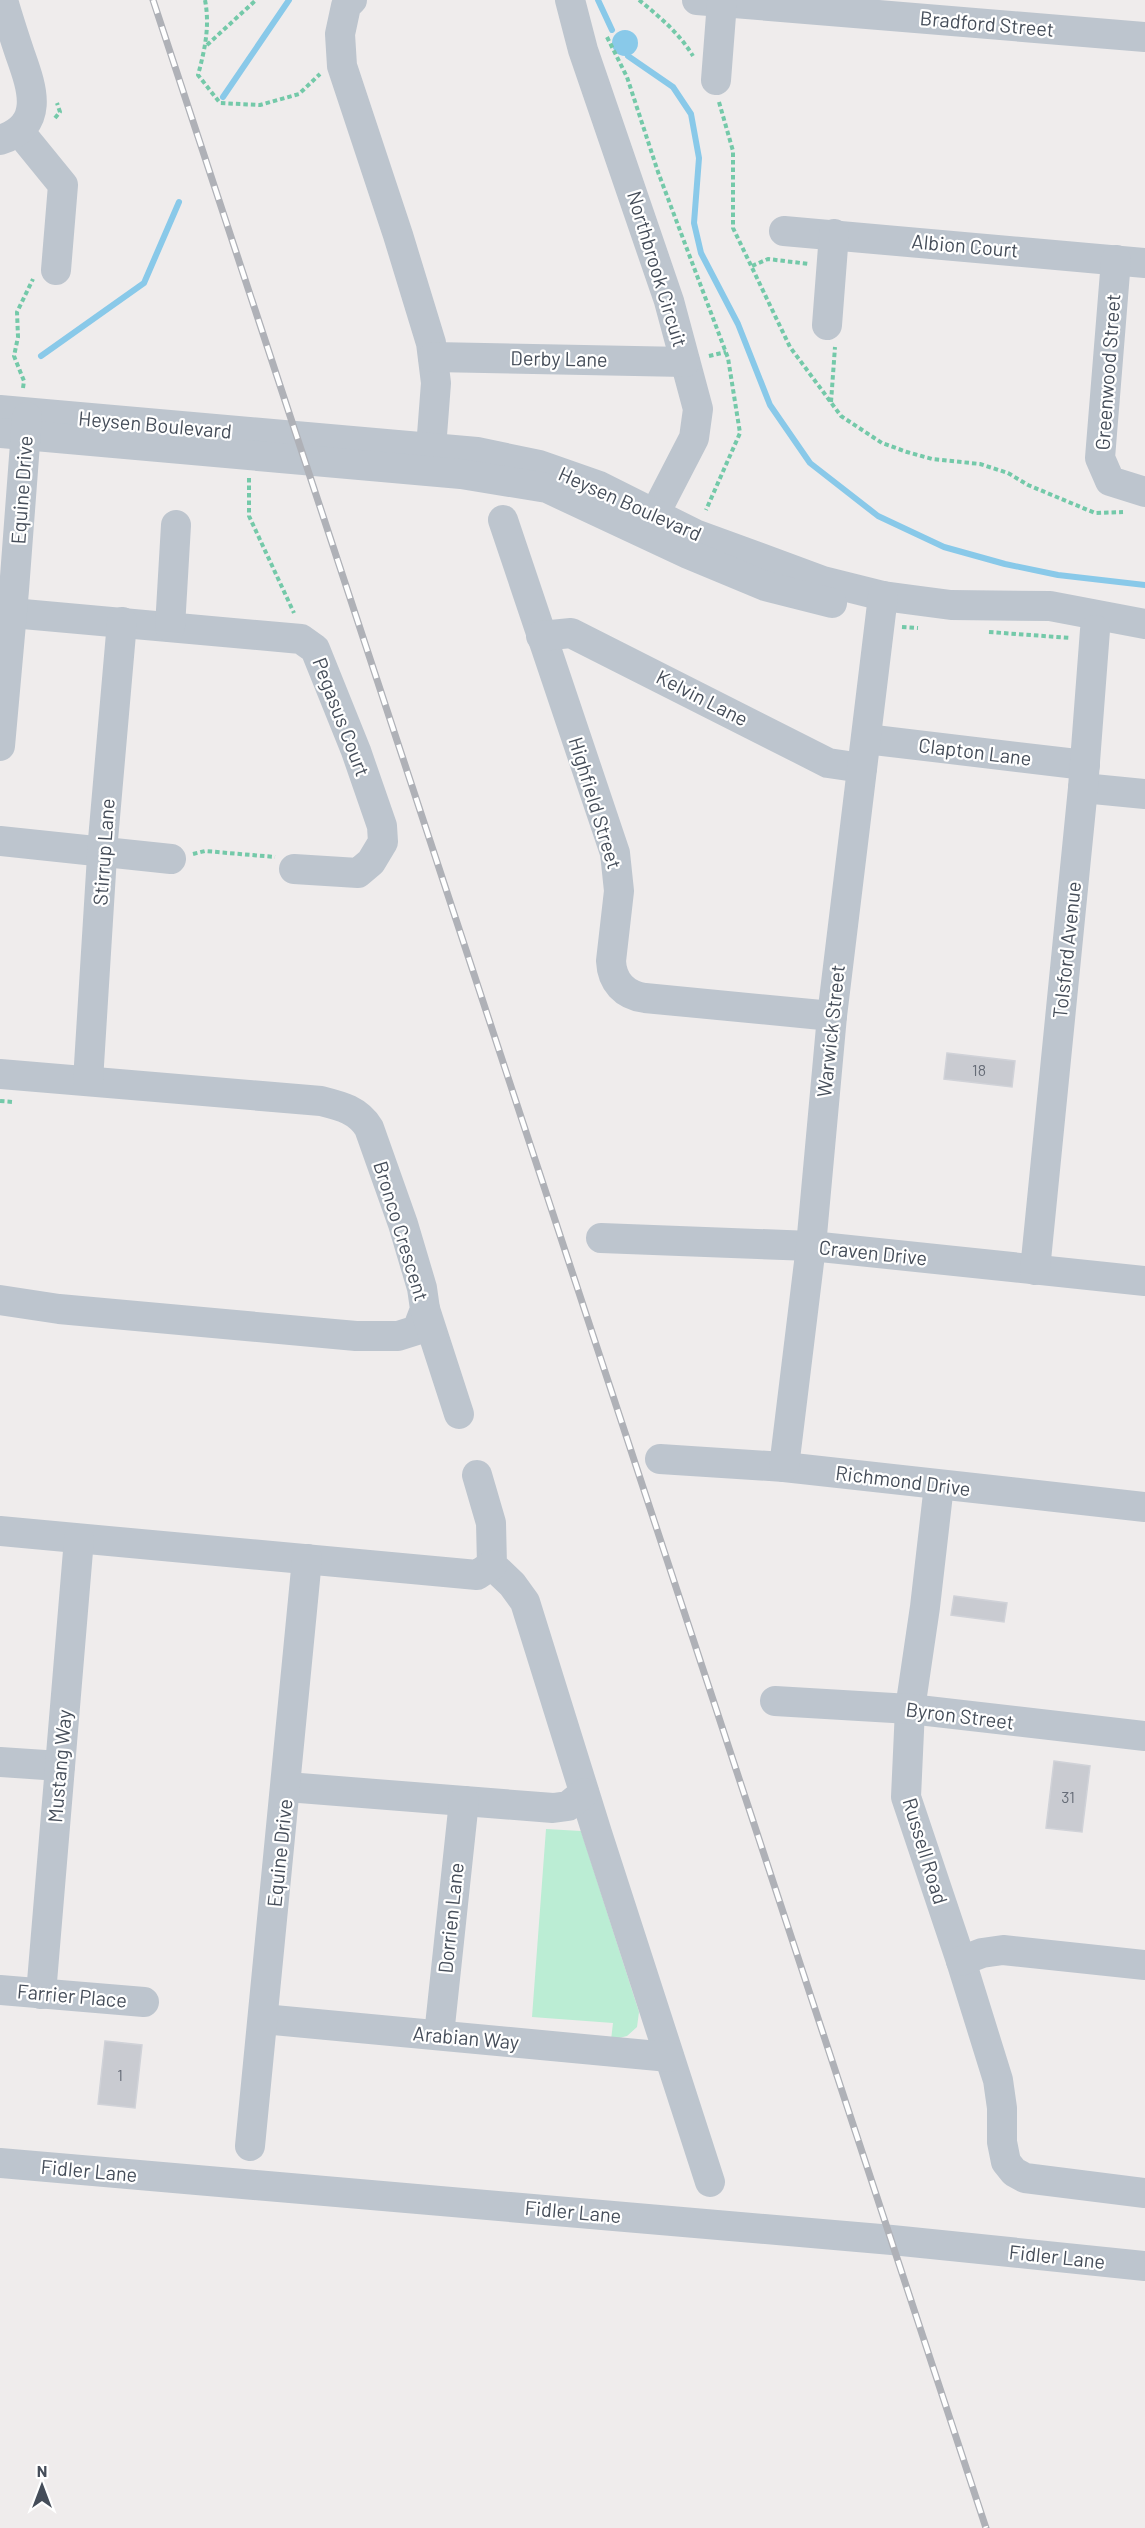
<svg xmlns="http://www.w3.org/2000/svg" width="1145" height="2528" viewBox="0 0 1145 2528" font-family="Barlow,sans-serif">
  <rect width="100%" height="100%" fill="#efecec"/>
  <!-- green -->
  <path fill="#bbedd4" d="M 546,1829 L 581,1831 L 639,2012 L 637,2027 L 627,2036 L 611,2040 L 613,2023 L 532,2017 Z"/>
  <!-- water -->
  <circle fill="#89c9e9" cx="625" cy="43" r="13"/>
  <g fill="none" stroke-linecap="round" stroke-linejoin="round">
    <!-- stream -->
    <g stroke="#89c9e9" stroke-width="6">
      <path d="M 598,0 L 612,30"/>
      <path d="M 628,56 L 673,87 L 691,114 L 699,158 L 694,223 L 701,253 L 738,324 L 770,405 L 810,463 L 878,516 L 944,547 L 1005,564 L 1058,575 L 1145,585"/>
      <path d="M 223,97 L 289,0"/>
      <path d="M 41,356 L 144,283 L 179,202"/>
    </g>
  </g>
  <!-- building -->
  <g fill="#c9cbd1" stroke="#d0d2d8" stroke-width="1.5">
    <path d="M 947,1053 L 1015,1061 L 1012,1087 L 944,1079 Z"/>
    <path d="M 954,1596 L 1007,1603 L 1004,1622 L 951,1615 Z"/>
    <path d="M 1054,1761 L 1090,1766 L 1082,1832 L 1046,1828 Z"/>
    <path d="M 105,2041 L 142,2045 L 135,2108 L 98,2104 Z"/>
  </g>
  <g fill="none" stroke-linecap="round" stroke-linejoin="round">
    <!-- path -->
    <g stroke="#74c9a9" stroke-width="4" stroke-dasharray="4.5 3" stroke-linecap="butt">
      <path d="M 205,0 C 210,26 205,49 198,75 L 220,103 L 260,105 L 299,94 L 320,74"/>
      <path d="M 639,0 C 660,17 679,33 693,56"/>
      <path d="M 607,37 L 627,77 L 658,172 L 728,358 L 740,433 L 706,510"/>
      <path d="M 207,45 L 256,0"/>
      <path d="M 719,102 L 733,151 L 733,228 L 790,347 L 841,416 L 882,443 L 907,452 L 932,459 L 980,464 L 1008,473 L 1028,485 L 1095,513 L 1123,512"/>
      <path d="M 55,118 L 60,112 L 57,103"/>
      <path d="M 752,266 L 768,259 L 809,264"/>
      <path d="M 709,356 L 726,352"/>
      <path d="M 23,388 L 24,381 L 14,356 L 18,337 L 17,312 L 33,279"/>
      <path d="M 831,402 L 835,347"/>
      <path d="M 249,478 L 249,516 L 294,613"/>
      <path d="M 902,627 L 918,628"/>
      <path d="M 989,632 L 1071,638"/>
      <path d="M 193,854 L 205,851 L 275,857"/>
      <path d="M 0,1101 L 13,1102"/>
    </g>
    <!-- minor -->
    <g stroke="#bdc5ce" stroke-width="30">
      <path d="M 352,0 L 346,6 L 340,34 L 342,66 L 398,235 L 431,343 L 436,383 L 431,448"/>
      <path d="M 570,0 L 583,50 L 669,301 L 698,409 L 694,438 L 646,531"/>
      <path d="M 697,0 L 1145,37"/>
      <path d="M 716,80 L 722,2"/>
      <path d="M 19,131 L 63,185 L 56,270"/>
      <path d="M 0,140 C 46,125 32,88 20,54 C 14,36 8,18 3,0"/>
      <path d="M 784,231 L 1145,263"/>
      <path d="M 1116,260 L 1100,458 L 1110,481 L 1145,492"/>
      <path d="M 827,325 L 834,234"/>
      <path d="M 433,357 L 685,362"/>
      <path d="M 0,410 L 477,452 L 539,465 L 599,486 L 695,534 L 823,581 L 883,596 L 913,600 L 951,605 L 1050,606 L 1145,624"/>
      <path d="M 0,433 L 461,474 L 547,488 L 688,554 L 765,586 L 832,603"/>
      <path d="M 503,520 L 615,853 L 619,891 L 611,961 C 612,982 624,995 645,998 L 832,1016"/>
      <path d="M 12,613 L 301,639 L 315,649 L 356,751 L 382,826 L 383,842 L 371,862 L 358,873 L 294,869"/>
      <path d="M 170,627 L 176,525"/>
      <path d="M 541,636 L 571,633 L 828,763 L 862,768"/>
      <path d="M 866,739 L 1085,765"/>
      <path d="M 0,746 L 14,590 L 27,417"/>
      <path d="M 1083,788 L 1145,794"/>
      <path d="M 0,841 L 171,859"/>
      <path d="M 0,1074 L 321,1101 C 341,1106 358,1110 369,1128 L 403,1224 L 422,1288 L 425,1309 L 417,1330 L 398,1336 L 356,1336 L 59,1309 L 0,1300"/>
      <path d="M 88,1081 L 103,840 L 122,622"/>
      <path d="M 601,1238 L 811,1246 L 1145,1281"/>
      <path d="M 1035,1270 L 1083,788 L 1095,630"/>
      <path d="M 425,1309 L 459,1414"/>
      <path d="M 660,1459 L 784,1467 L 1145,1507"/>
      <path d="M 784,1467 L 811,1246 L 832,1016 L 883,596"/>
      <path d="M 477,1475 L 491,1523 L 492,1565 L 512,1584 L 525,1602 L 597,1833 L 710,2182"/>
      <path d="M 939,1485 L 925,1607 L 910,1709 L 906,1797 L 961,1961 L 998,2080 L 1002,2108 L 1002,2142 L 1006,2162 L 1014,2172 L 1025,2178 L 1145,2193"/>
      <path d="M 0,1531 L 477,1575 L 492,1565"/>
      <path d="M 775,1701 L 910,1709 L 1145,1736"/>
      <path d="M 0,1762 L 60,1766"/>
      <path d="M 287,1787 L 553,1808 L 568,1806 L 584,1793"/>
      <path d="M 961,1961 L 982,1953 L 1003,1950 L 1145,1965"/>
      <path d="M 0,1990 L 144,2002"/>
      <path d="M 41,1994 L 79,1539"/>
      <path d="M 263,2019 L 669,2057"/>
      <path d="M 439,2035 L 464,1801"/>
      <path d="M 250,2146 L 307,1559"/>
      <path d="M 0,2163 L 892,2240 L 1145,2266"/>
    </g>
    <!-- rail casing -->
    <g stroke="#afb1b7" stroke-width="7">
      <path id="rail" d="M 153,0 L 986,2528"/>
    </g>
    <!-- rail -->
    <use href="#rail" stroke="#fff" stroke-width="4.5" stroke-dasharray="14" stroke-linecap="butt"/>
  </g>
  <g text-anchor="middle" stroke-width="4.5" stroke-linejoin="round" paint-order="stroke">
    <!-- number labels -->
    <g font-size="16" fill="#666c77">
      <text x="979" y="1076">18</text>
      <text x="1068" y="1803">31</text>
      <text x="120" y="2081">1</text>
    </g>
    <!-- street labels -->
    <g font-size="20" fill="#454d59" stroke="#fff">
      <text transform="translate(987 24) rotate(5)" y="7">Bradford Street</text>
      <text transform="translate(965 246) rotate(5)" y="7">Albion Court</text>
      <text transform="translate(657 269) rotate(73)" y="7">Northbrook Circuit</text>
      <text transform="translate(559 359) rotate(1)" y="7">Derby Lane</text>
      <text transform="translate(1108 372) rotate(-86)" y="7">Greenwood Street</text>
      <text transform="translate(155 425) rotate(5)" y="7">Heysen Boulevard</text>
      <text transform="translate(22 490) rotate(-86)" y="7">Equine Drive</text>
      <text transform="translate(630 504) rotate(24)" y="7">Heysen Boulevard</text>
      <text transform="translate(702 698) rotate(27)" y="7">Kelvin Lane</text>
      <text transform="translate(341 717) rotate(69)" y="7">Pegasus Court</text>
      <text transform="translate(975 752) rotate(7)" y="7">Clapton Lane</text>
      <text transform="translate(595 803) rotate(73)" y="7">Highfield Street</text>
      <text transform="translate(104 852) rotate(-86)" y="7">Stirrup Lane</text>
      <text transform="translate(1067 950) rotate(-84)" y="7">Tolsford Avenue</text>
      <text transform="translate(831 1031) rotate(-84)" y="7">Warwick Street</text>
      <text transform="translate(401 1231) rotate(73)" y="7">Bronco Crescent</text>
      <text transform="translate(873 1253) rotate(6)" y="7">Craven Drive</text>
      <text transform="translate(903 1481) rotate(7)" y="7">Richmond Drive</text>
      <text transform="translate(960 1716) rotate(7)" y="7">Byron Street</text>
      <text transform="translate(60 1766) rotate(-85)" y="7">Mustang Way</text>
      <text transform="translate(925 1851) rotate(73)" y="7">Russell Road</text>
      <text transform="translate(280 1853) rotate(-84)" y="7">Equine Drive</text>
      <text transform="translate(451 1918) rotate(-84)" y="7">Dorrien Lane</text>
      <text transform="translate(72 1996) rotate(5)" y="7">Farrier Place</text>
      <text transform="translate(466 2038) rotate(5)" y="7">Arabian Way</text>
      <text transform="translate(89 2171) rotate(5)" y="7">Fidler Lane</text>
      <text transform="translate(573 2212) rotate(5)" y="7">Fidler Lane</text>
      <text transform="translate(1057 2257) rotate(6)" y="7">Fidler Lane</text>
    </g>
  </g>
  <!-- north arrow -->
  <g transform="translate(42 2486)" stroke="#ffffff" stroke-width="4.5" paint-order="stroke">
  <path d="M0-4.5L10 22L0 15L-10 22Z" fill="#454d59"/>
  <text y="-9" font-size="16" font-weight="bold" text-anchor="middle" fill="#454d59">N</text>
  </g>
</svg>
